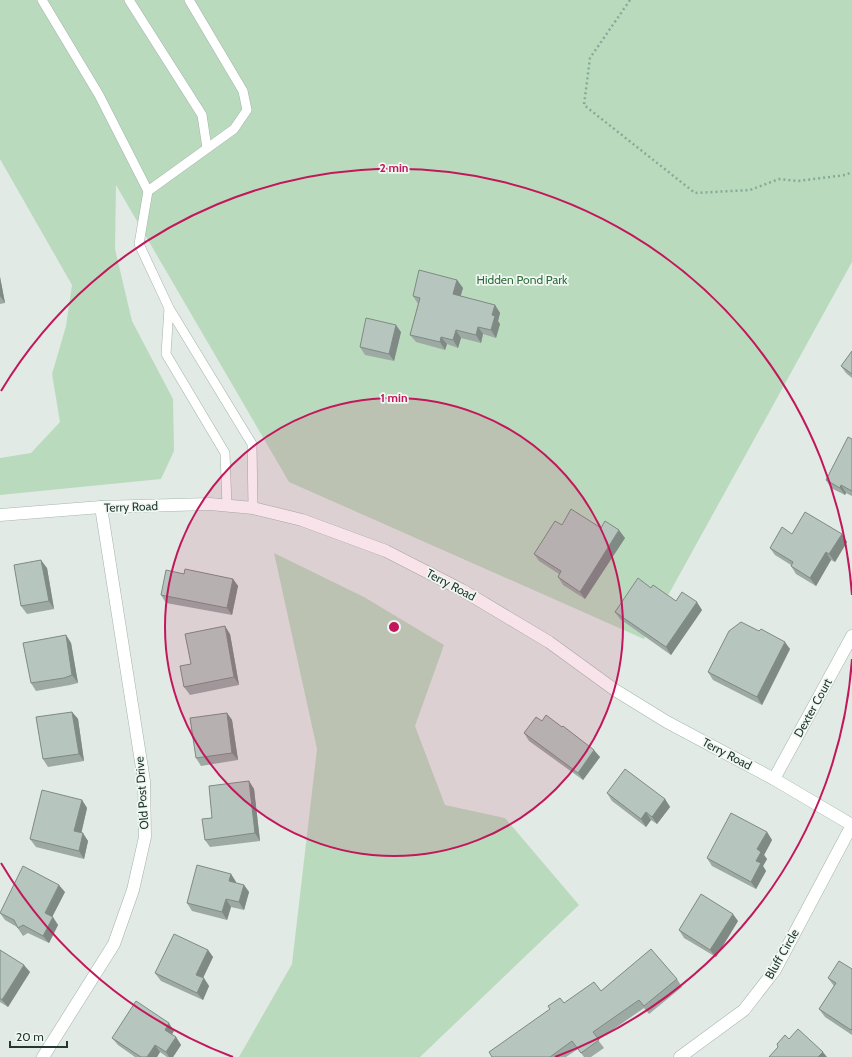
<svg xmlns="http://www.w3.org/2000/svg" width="852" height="1057" viewBox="0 0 852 1057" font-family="Cabin,sans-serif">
  <rect width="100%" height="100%" fill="#e1eae4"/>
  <!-- green -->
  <g fill="#badabe">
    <path d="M 0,0 L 852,0 L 852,262 L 644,639 L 289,482 L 116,185 L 115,249 L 132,321 L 173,399 L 174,451 L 161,479 L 0,495 L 0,458 L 31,453 L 60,422 L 52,374 L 66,326 L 72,285 L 0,159 Z"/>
    <path d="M 274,553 L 364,597 L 444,645 L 415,726 L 445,805 L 505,818 L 579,905 L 420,1057 L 239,1057 L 292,964 L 317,749 Z"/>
  </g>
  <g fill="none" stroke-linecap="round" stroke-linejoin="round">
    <!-- lane casing -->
    <g stroke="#a4b2aa" stroke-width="10">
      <g id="lane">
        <path d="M 42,0 L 99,95 L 148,191 L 139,244 L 169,308 L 252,444 L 253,508"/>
        <path d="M 129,0 L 202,115 L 207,148"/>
        <path d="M 148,191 L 234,129 L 247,110 L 243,91 L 189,0"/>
        <path d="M 169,308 L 166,354 L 225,453 L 227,506"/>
      </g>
    </g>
    <!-- street casing -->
    <g stroke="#a4b2aa" stroke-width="13">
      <g id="street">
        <path d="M 774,779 L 852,636"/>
        <path d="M 43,1057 L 114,944 L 133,890 L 145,837 L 144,781 L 101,507"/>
        <path d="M 680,1057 L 744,1010 L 775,970 L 852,825"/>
      </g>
    </g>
    <!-- secondary casing -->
    <g stroke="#a2b8ad" stroke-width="13">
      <path id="secondary" d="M 0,515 L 101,507 L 210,504 L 253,508 L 302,520 L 386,551 L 462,590 L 549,642 L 615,690 L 667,722 L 774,779 L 852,825"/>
    </g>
    <!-- path -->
    <path stroke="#83ac98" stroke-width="2.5" stroke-dasharray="2 3" stroke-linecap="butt" d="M 630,0 L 590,58 L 584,105 L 695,193 L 750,190 L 779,179 L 798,181 L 845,175 L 852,172"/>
    <!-- lane -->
    <use href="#lane" stroke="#fff" stroke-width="9"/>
    <!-- street -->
    <use href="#street" stroke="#fff" stroke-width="12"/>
    <!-- secondary -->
    <use href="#secondary" stroke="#fff" stroke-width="12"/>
  </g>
  <!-- wall -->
  <g fill="#9da9a3">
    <path d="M 0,277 L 5,303 L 0,304 Z"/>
    <path d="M 457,280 L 463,288 L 460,296 L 495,305 L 500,313 L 498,321 L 500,324 L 496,338 L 483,334 L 481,343 L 461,338 L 458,348 L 447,344 L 445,350 L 416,342 L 410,335 L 418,304 L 413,296 Z"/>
    <path d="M 401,332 L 394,361 L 365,355 L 360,347 Z"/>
    <path d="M 852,351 L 852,378 L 846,373 L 841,366 Z"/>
    <path d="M 852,439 L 852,496 L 846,493 L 845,495 L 831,488 L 826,480 Z"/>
    <path d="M 562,525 L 601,528 L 625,538 L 585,599 L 563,585 L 558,577 L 559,574 L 539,561 L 534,554 Z"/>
    <path d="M 792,534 L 842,534 L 847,542 L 835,562 L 831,560 L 816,586 L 796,574 L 791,566 L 791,565 L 775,555 L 770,548 Z"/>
    <path d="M 47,568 L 54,609 L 27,614 L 21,606 Z"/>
    <path d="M 233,579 L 238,586 L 232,615 L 166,603 L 161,595 Z"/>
    <path d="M 651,588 L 676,601 L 702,610 L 671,655 L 620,619 L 615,612 Z"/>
    <path d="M 759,631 L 790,649 L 762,705 L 713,680 L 708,672 Z"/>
    <path d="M 230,634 L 239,685 L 190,695 L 184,687 L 191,664 Z"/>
    <path d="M 66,635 L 71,643 L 78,683 L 70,685 L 36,691 L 31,683 Z"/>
    <path d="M 72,712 L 78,719 L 84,761 L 48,767 L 43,759 Z"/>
    <path d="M 227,713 L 232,720 L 238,760 L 201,766 L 196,758 Z"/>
    <path d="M 542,721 L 600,757 L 583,780 L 529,741 L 524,733 Z"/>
    <path d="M 249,781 L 254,789 L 260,841 L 210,847 L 205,840 L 212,818 Z"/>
    <path d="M 607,793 L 665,799 L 670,807 L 657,824 L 651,820 L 646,827 L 612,801 Z"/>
    <path d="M 82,800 L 87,808 L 81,833 L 88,841 L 84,859 L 36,847 L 30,839 Z"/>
    <path d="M 767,832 L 772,840 L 764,855 L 767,859 L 763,866 L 766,871 L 756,889 L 712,866 L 707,858 Z"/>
    <path d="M 231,874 L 236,882 L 236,883 L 244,885 L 249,892 L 244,910 L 231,907 L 227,920 L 192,911 L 187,903 Z"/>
    <path d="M 65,892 L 52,917 L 58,925 L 49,943 L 28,933 L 23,936 L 17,927 L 5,920 L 0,913 Z"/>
    <path d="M 738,921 L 716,957 L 684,938 L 679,930 Z"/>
    <path d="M 0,950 L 30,972 L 8,1007 L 0,1002 Z"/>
    <path d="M 208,950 L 213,957 L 203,978 L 209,986 L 203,1000 L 161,981 L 155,973 Z"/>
    <path d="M 852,969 L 852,1035 L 825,1017 L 819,1009 L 834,986 L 828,978 Z"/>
    <path d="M 677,979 L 682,987 L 649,1014 L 644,1008 L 598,1040 L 604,1048 L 591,1057 L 584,1057 L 578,1049 L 566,1057 L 492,1057 L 564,1003 L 601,991 Z"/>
    <path d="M 174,1031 L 172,1034 L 176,1037 L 181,1045 L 173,1057 L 167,1057 L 160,1052 L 157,1057 L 135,1057 L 118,1045 L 112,1038 Z"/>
  </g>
  <!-- shaded-wall -->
  <g fill="#7f8a84">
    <path d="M 0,277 L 5,303 L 0,296 Z"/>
    <path d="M 457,280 L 463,288 L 459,302 L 453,294 Z"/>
    <path d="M 495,305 L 500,313 L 498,321 L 500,324 L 496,338 L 491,330 L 492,315 Z"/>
    <path d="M 396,325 L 401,332 L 394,361 L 389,354 Z"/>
    <path d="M 478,327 L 483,334 L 481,343 L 476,335 Z"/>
    <path d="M 456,330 L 461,338 L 458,348 L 453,340 Z"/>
    <path d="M 441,337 L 447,344 L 445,350 L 440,342 Z"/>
    <path d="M 841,485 L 846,493 L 845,495 L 840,488 Z"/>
    <path d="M 619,530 L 625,538 L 585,599 L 580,592 Z"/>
    <path d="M 842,534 L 847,542 L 835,562 L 829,554 Z"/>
    <path d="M 826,552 L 831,560 L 816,586 L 810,578 Z"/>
    <path d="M 41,560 L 47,568 L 54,609 L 49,601 Z"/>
    <path d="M 233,579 L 238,586 L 232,615 L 227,608 Z"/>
    <path d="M 697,602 L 702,610 L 671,655 L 666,647 Z"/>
    <path d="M 225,626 L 230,634 L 239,685 L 234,677 Z"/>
    <path d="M 66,635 L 71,643 L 78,683 L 72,675 Z"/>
    <path d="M 785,642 L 790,649 L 762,705 L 757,697 Z"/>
    <path d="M 72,712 L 78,719 L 84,761 L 79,754 Z"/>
    <path d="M 227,713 L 232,720 L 238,760 L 232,753 Z"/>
    <path d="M 594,750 L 600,757 L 583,780 L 578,773 Z"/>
    <path d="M 249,781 L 254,789 L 260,841 L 255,833 Z"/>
    <path d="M 665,799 L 670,807 L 657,824 L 652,817 Z"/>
    <path d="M 82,800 L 87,808 L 80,839 L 74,831 Z"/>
    <path d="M 646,812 L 651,820 L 646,827 L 641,819 Z"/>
    <path d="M 767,832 L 772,840 L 764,855 L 767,859 L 763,866 L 766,871 L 756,889 L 751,882 L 756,861 L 757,849 Z"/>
    <path d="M 83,833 L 88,841 L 84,859 L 79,851 Z"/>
    <path d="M 231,874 L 236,882 L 234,888 L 229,881 Z"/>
    <path d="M 59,885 L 65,892 L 50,921 L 45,913 Z"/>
    <path d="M 244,885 L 249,892 L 244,910 L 239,902 Z"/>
    <path d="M 226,899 L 231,907 L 227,920 L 222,912 Z"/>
    <path d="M 733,914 L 738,921 L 716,957 L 710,950 Z"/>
    <path d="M 53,917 L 58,925 L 49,943 L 43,936 Z"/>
    <path d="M 208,950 L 213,957 L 201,982 L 196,975 Z"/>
    <path d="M 24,965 L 30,972 L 8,1007 L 2,1000 Z"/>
    <path d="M 204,978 L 209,986 L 203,1000 L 197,993 Z"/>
    <path d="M 169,1023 L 174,1031 L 170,1037 L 165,1030 Z"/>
    <path d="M 176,1037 L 181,1045 L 173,1057 L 169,1057 L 166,1052 Z"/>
    <path d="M 155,1045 L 160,1052 L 157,1057 L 147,1057 Z"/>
    <path d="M 823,1052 L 827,1057 L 818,1057 Z"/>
  </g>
  <!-- building -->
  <g fill="#b6c5bd" stroke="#7f8a84">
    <path d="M 419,270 L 457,280 L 453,294 L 495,305 L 492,315 L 495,316 L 491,330 L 478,327 L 476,335 L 456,330 L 453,340 L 441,337 L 440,342 L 410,335 L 420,298 L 413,296 Z"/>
    <path d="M 366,318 L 396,325 L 389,354 L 360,347 Z"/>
    <path d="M 852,351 L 852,374 L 841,366 Z"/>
    <path d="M 848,437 L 852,439 L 852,491 L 841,485 L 840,488 L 826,480 Z"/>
    <path d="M 571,509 L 601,528 L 605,521 L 619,530 L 580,592 L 558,577 L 561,571 L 534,554 L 555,521 L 562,525 Z"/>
    <path d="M 805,512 L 842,534 L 829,554 L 826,552 L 810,578 L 791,566 L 793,562 L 770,548 L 782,527 L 792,534 Z"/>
    <path d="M 41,560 L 49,601 L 21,606 L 14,565 Z"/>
    <path d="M 185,569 L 233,579 L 227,608 L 161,595 L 166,570 L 184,574 Z"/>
    <path d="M 638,578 L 651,588 L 653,585 L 676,601 L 682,592 L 697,602 L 666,647 L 615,612 Z"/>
    <path d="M 741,622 L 759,631 L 761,629 L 785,642 L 757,697 L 708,672 L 729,631 Z"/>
    <path d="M 225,626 L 234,677 L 184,687 L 180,666 L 191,664 L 185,634 Z"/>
    <path d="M 66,635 L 72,675 L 64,678 L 31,683 L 23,643 Z"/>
    <path d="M 72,712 L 79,754 L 43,759 L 36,717 Z"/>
    <path d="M 227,713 L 232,753 L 196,758 L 190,718 Z"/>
    <path d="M 546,715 L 562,727 L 563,726 L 594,750 L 578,773 L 524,733 L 536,717 L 542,721 Z"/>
    <path d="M 625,769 L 665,799 L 652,817 L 646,812 L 641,819 L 607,793 Z"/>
    <path d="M 249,781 L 255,833 L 205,840 L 202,819 L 212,818 L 209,786 Z"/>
    <path d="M 42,790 L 82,800 L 74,831 L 83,833 L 79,851 L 30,839 Z"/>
    <path d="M 731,813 L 767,832 L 757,849 L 761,852 L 756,861 L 761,863 L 751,882 L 707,858 Z"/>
    <path d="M 197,865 L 231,874 L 229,881 L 244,885 L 239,902 L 226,899 L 222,912 L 187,903 Z"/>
    <path d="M 23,866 L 59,885 L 45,913 L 53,917 L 43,936 L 23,925 L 18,928 L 14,920 L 0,913 Z"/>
    <path d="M 701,894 L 733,914 L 710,950 L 679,930 Z"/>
    <path d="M 174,934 L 208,950 L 196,975 L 204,978 L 197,993 L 155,973 Z"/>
    <path d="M 651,949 L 677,979 L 644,1006 L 639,1000 L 593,1032 L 599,1040 L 581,1053 L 572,1041 L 550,1057 L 492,1057 L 489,1052 L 550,1009 L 548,1006 L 560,998 L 564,1003 L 594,982 L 601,991 Z"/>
    <path d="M 0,950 L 24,965 L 2,1000 L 0,998 Z"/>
    <path d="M 839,961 L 852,969 L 852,1029 L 851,1030 L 819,1009 L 836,983 L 828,978 Z"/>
    <path d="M 136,1001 L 169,1023 L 165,1030 L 176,1037 L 166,1052 L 155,1045 L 147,1057 L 141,1057 L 112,1038 Z"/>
    <path d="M 798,1029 L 823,1052 L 818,1057 L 769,1057 L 778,1047 L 777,1044 L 785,1035 L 789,1039 Z"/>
  </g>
  <!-- distance rings -->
  <circle cx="394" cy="627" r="229" fill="#c2185b" fill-opacity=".12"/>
  <g fill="none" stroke="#c2185b" stroke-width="2">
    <circle cx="394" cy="627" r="229"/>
    <path d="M852 659A459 459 0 0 1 555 1057M233 1057A459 459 0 0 1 1 863M1 391A459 459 0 0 1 852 595"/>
  </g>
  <g text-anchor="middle" stroke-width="3.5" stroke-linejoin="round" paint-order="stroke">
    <!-- park labels -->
    <g font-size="12" fill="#2f6e3c" stroke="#f1f7f3">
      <text x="522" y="284">Hidden Pond Park</text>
    </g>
    <!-- street labels -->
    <g font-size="12" fill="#223a2f" stroke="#f1f7f3">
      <text transform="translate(131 507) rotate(-2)" y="4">Terry Road</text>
      <text transform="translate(451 585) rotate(28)" y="4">Terry Road</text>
      <text transform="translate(813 708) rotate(-61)" y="4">Dexter Court</text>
      <text transform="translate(727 754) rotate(28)" y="4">Terry Road</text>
      <text transform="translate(142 793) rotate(-94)" y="4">Old Post Drive</text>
      <text transform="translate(782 954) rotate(-60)" y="4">Bluff Circle</text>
    </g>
  </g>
  <circle cx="394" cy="627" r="6" fill="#c2185b" stroke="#f1f7f3" stroke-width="2"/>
  <g font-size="12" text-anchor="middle" font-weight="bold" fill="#c2185b" stroke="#f1f7f3" stroke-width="3.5" stroke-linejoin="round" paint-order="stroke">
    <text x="394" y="172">2 min</text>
    <text x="394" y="402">1 min</text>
  </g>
  <!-- scale -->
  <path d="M10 1041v6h57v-6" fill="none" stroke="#223a2f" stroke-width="2"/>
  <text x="16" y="1041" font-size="12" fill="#223a2f" stroke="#f1f7f3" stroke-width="3" paint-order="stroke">20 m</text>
</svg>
